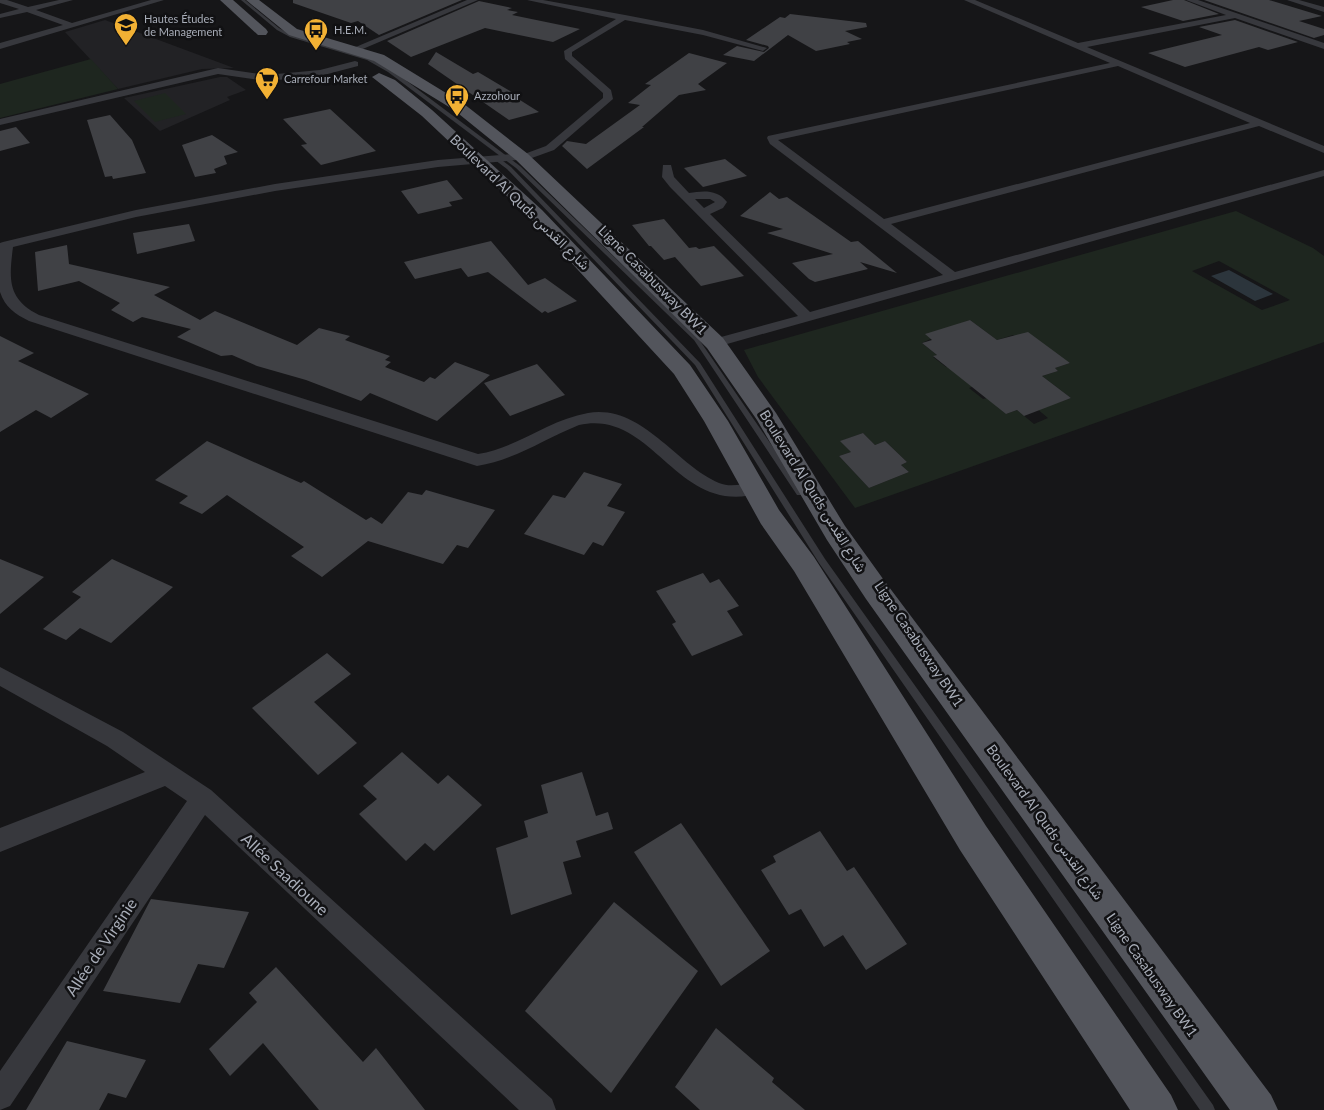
<svg xmlns="http://www.w3.org/2000/svg" width="1324" height="1110" viewBox="0 0 1324 1110" font-family="Lato,Vazirmatn,sans-serif">
  <rect width="100%" height="100%" fill="#161618"/>
  <!-- built -->
  <g fill="#222225">
    <path d="M 105,20 L 234,68 L 202,69 L 118,89 L 65,32 Z"/>
    <path d="M 220,77 L 227,77 L 246,90 L 227,97 L 230,100 L 160,131 L 124,98 Z"/>
  </g>
  <!-- green -->
  <g fill="#1e261f" fill-rule="evenodd">
    <path d="M 91,59 L 118,89 L 0,118 L 0,84 Z"/>
    <path d="M 165,93 L 186,114 L 155,122 L 134,101 Z"/>
    <path d="M 1236,211 L 1313,248 L 1324,256 L 1324,342 L 855,508 L 758,377 L 744,350 ZM 1219,261 L 1290,300 L 1262,310 L 1192,271 ZM 970,320 L 997,340 L 1013,335 L 1070,363 L 1055,368 L 1058,371 L 1042,376 L 1071,398 L 1057,403 L 1043,392 L 1024,398 L 1048,418 L 1034,424 L 1017,410 L 1006,414 L 987,398 L 983,399 L 969,388 L 985,382 L 962,362 L 946,367 L 933,357 L 937,355 L 922,343 C 938,336 953,325 970,320 ZM 863,433 L 875,445 L 885,441 L 907,462 L 901,465 L 909,472 L 869,488 L 839,456 L 851,452 L 841,441 Z"/>
  </g>
  <!-- water -->
  <path fill="#2c353c" d="M 1229,270 L 1273,294 L 1255,301 L 1211,276 Z"/>
  <!-- building -->
  <g fill="#404145">
    <path d="M 293,0 L 462,0 L 379,35 L 358,21 L 351,23 L 293,3 Z"/>
    <path d="M 1173,0 L 1184,0 L 1219,14 L 1183,21 L 1141,7 Z"/>
    <path d="M 1204,0 L 1269,0 L 1322,16 L 1299,21 L 1324,29 L 1324,35 L 1314,38 Z"/>
    <path d="M 479,1 L 512,8 L 507,10 L 518,12 L 512,15 L 580,29 L 553,42 L 485,28 L 411,57 L 387,41 Z"/>
    <path d="M 790,14 L 866,23 L 867,27 L 845,31 L 862,39 L 847,42 L 850,44 L 816,51 L 788,35 L 754,61 L 723,55 L 737,46 L 764,52 L 769,48 L 768,46 L 746,40 L 780,17 L 785,18 Z"/>
    <path d="M 1235,20 L 1298,42 L 1268,50 L 1259,47 L 1185,67 L 1148,53 L 1222,35 L 1199,27 Z"/>
    <path d="M 436,52 L 473,74 L 478,72 L 515,94 L 512,95 L 539,112 L 509,120 L 428,64 Z"/>
    <path d="M 689,53 L 727,63 L 698,84 L 706,90 L 679,95 L 642,127 L 644,127 L 587,169 L 562,146 L 567,141 L 586,144 L 640,105 L 628,103 L 651,85 L 645,84 Z"/>
    <path d="M 330,109 L 376,151 L 321,165 L 301,145 L 307,144 L 283,119 Z"/>
    <path d="M 110,115 L 132,140 L 146,173 L 113,179 L 112,176 L 105,177 L 87,120 Z"/>
    <path d="M 16,127 L 30,143 L 0,151 L 0,131 Z"/>
    <path d="M 212,135 L 238,152 L 224,156 L 227,164 L 214,169 L 216,173 L 195,177 L 182,145 Z"/>
    <path d="M 725,159 L 747,176 L 703,187 L 684,168 Z"/>
    <path d="M 447,180 L 463,199 L 449,202 L 452,206 L 418,214 L 401,191 Z"/>
    <path d="M 770,192 L 779,199 L 787,197 L 851,242 L 858,241 L 897,273 L 860,262 L 868,269 L 815,282 L 809,279 L 792,263 L 833,254 L 767,233 L 783,229 L 740,216 Z"/>
    <path d="M 664,219 L 689,248 L 696,247 L 699,249 L 714,246 L 744,276 L 701,286 L 675,257 L 664,260 L 651,246 L 649,246 L 632,225 Z"/>
    <path d="M 189,224 L 195,241 L 137,254 L 133,233 Z"/>
    <path d="M 491,241 L 528,285 L 545,278 L 577,301 L 548,313 L 545,311 L 542,313 L 488,272 L 468,277 L 461,268 L 415,279 L 404,262 Z"/>
    <path d="M 67,245 L 69,264 L 170,287 L 154,295 L 200,320 L 215,311 L 297,345 L 319,328 L 350,336 L 345,340 L 390,356 L 385,360 L 391,362 L 385,367 L 424,382 L 430,377 L 435,379 L 455,362 L 490,375 L 437,421 L 370,393 L 361,401 L 306,380 L 257,366 L 232,355 L 221,356 L 177,337 L 191,329 L 142,317 L 133,322 L 111,310 L 120,303 L 79,281 L 38,291 L 35,252 Z"/>
    <path d="M 970,320 L 997,340 L 1028,332 L 1070,363 L 1055,368 L 1058,371 L 1042,376 L 1071,398 L 1024,416 L 1017,410 L 1006,414 L 933,356 L 937,355 L 922,343 L 932,340 L 925,334 Z"/>
    <path d="M 0,336 L 34,353 L 18,361 L 89,394 L 51,418 L 36,410 L 0,432 Z"/>
    <path d="M 537,364 L 565,395 L 510,416 L 484,383 Z"/>
    <path d="M 863,433 L 875,445 L 885,441 L 907,462 L 901,465 L 909,472 L 869,488 L 839,456 L 851,452 L 840,441 Z"/>
    <path d="M 207,441 L 301,483 L 304,481 L 366,520 L 371,517 L 382,524 L 408,492 L 422,495 L 426,490 L 495,510 L 468,548 L 457,545 L 443,564 L 368,541 L 322,577 L 291,556 L 304,547 L 227,495 L 202,514 L 179,503 L 188,496 L 155,480 Z"/>
    <path d="M 584,472 L 622,484 L 607,506 L 625,512 L 603,546 L 593,542 L 584,555 L 524,534 L 553,495 L 565,498 Z"/>
    <path d="M 0,559 L 44,577 L 0,614 Z"/>
    <path d="M 112,559 L 173,587 L 111,643 L 80,628 L 66,640 L 43,629 L 81,597 L 72,592 Z"/>
    <path d="M 703,573 L 710,583 L 719,579 L 739,606 L 727,611 L 743,635 L 692,656 L 672,624 L 676,622 L 656,591 Z"/>
    <path d="M 327,653 L 351,674 L 314,702 L 357,743 L 318,775 L 252,708 Z"/>
    <path d="M 402,752 L 438,784 L 448,775 L 482,805 L 434,851 L 425,843 L 406,861 L 359,814 L 377,799 L 363,786 Z"/>
    <path d="M 582,772 L 596,816 L 608,812 L 613,829 L 576,841 L 581,857 L 563,862 L 572,894 L 511,915 L 496,848 L 528,837 L 524,821 L 548,813 L 541,785 Z"/>
    <path d="M 681,823 L 770,951 L 721,986 L 634,852 Z"/>
    <path d="M 820,831 L 847,871 L 854,867 L 907,944 L 866,970 L 843,935 L 824,947 L 801,909 L 789,915 L 761,870 L 776,862 L 773,856 Z"/>
    <path d="M 151,899 L 249,912 L 224,968 L 198,964 L 180,1003 L 103,991 Z"/>
    <path d="M 614,902 L 698,971 L 611,1093 L 525,1011 Z"/>
    <path d="M 276,967 L 363,1062 L 376,1048 L 425,1110 L 319,1110 L 263,1043 L 230,1076 L 209,1049 L 257,1002 L 249,993 Z"/>
    <path d="M 716,1028 L 774,1078 L 772,1082 L 805,1110 L 700,1110 L 675,1087 Z"/>
    <path d="M 67,1041 L 146,1060 L 126,1098 L 108,1093 L 99,1110 L 26,1110 Z"/>
  </g>
  <g fill="none" stroke-linecap="round" stroke-linejoin="round">
    <!-- lane -->
    <g fill="#37383d" fill-rule="evenodd">
      <path d="M 241,0 L 245,0 L 279,28 L 292,35 L 369,58 L 392,70 L 520,166 L 698,338 L 803,491 L 804,493 L 803,495 L 797,495 L 694,340 L 516,168 L 388,72 L 367,60 L 290,37 L 277,30 Z"/>
      <path d="M 495,158 L 499,158 L 511,167 L 700,363 L 825,559 L 1213,1105 L 1215,1110 L 1200,1110 L 819,563 L 695,365 L 507,169 L 495,160 Z"/>
    </g>
    <!-- street -->
    <g fill="#37383d" fill-rule="evenodd">
      <path d="M 0,0 L 7,0 L 28,7 L 59,0 L 73,0 L 36,10 L 72,23 L 151,0 L 164,0 L 0,49 L 0,43 L 63,25 L 27,12 L 0,18 L 0,14 L 19,9 L 0,3 Z"/>
      <path d="M 467,0 L 478,0 L 358,51 L 351,49 Z"/>
      <path d="M 527,0 L 543,0 L 625,15 L 703,30 L 767,48 L 763,51 L 703,35 L 625,20 L 572,52 L 572,56 L 611,90 L 613,99 L 554,150 L 529,159 L 438,167 L 275,191 L 136,217 L 13,247 C 9,279 7,299 39,315 L 478,454 C 517,448 548,420 588,413 C 642,404 676,465 719,483 C 733,489 747,481 760,485 L 763,489 L 760,493 C 676,518 654,408 579,425 C 544,439 515,460 477,466 L 29,321 C 15,314 5,307 0,292 L 0,243 L 3,242 L 136,210 L 275,184 L 438,160 L 527,153 L 546,146 L 603,98 L 603,93 L 565,59 L 564,51 L 616,19 Z"/>
      <path d="M 964,0 L 975,0 L 1078,43 L 1226,15 L 1186,0 L 1198,0 L 1324,43 L 1324,49 L 1235,18 L 1087,47 L 1324,146 L 1324,153 L 1259,126 L 891,224 L 955,272 L 1324,170 L 1324,176 L 720,346 L 710,346 L 708,343 L 710,340 L 798,316 L 670,187 L 662,177 L 663,165 L 671,165 L 674,177 L 689,193 C 703,191 717,189 727,202 L 723,208 L 710,214 L 810,312 L 943,275 L 770,144 L 767,138 L 768,136 L 1110,63 ZM 1118,66 L 1250,123 L 884,219 L 778,140 ZM 695,199 L 710,199 L 715,202 L 704,208 Z"/>
      <path d="M 1287,0 L 1299,0 L 1324,7 L 1324,12 Z"/>
      <path d="M 355,61 L 358,62 L 358,66 L 320,76 L 266,81 L 218,74 L 0,125 L 0,119 L 218,68 L 266,75 L 320,70 Z"/>
      <path d="M 0,667 L 123,732 L 211,790 L 552,1099 L 556,1110 L 519,1110 L 205,815 L 10,1106 L 0,1110 L 0,1071 L 187,801 L 165,786 L 0,852 L 0,828 L 145,772 L 107,746 L 0,686 Z"/>
    </g>
    <!-- primary -->
    <g fill="#53555c" fill-rule="evenodd">
      <path d="M 220,0 L 233,0 L 266,29 L 268,32 L 266,35 L 258,35 Z"/>
      <path d="M 246,0 L 259,0 L 297,29 L 384,55 L 464,104 L 528,154 L 723,338 L 776,413 L 845,526 L 886,583 L 1271,1095 L 1278,1110 L 1230,1110 L 866,599 L 827,540 L 757,420 L 707,348 L 516,160 L 454,110 L 374,61 L 289,35 Z"/>
      <path d="M 379,73 L 395,80 L 432,110 L 542,210 L 690,365 L 728,421 L 779,510 L 814,557 L 986,826 L 1171,1095 L 1178,1110 L 1130,1110 L 960,850 L 794,571 L 761,524 L 704,421 L 674,374 L 530,218 L 422,116 L 372,77 Z"/>
    </g>
  </g>
  <!-- icons -->
  <defs>
    <g id="university-pin" transform="scale(1.25)"><path d="M0 17L-7.5 6A9.5 9.5 0 1 1 7.5 6Z" fill="#f2b134" stroke="#111113"/><path d="M0-5L7-2L0 1L-7-2ZM-4 1L0 2.5L4 1V4Q0 6-4 4Z" fill="#111"/></g>
    <g id="bus-pin" transform="scale(1.25)"><path d="M0 17L-7.5 6A9.5 9.5 0 1 1 7.5 6Z" fill="#f2b134" stroke="#111113"/><path d="M-5-6H5V4H4V6H2V4H-2V6H-4V4H-5ZM-3.5-4V0h7V-4ZM-3.5 1.2v1.5H-2V1.2ZM2 1.2v1.5H3.5V1.2Z" fill="#111"/></g>
    <g id="supermarket-pin" transform="scale(1.25)"><path d="M0 17L-7.5 6A9.5 9.5 0 1 1 7.5 6Z" fill="#f2b134" stroke="#111113"/><path d="M-6-5.5h2.5l.6 2H6L4.5 2H-2.5L-4.4-4H-6ZM-1.5 3.2a1.3 1.3 0 1 0 .1 0ZM3 3.2a1.3 1.3 0 1 0 .1 0Z" fill="#111"/></g>
  </defs>
  <g fill-rule="evenodd">
    <use href="#university-pin" x="126" y="25"/>
    <use href="#bus-pin" x="316" y="30"/>
    <use href="#supermarket-pin" x="267" y="79"/>
    <use href="#bus-pin" x="457" y="96"/>
  </g>
  <g text-anchor="middle" stroke-width="5" stroke-linejoin="round" paint-order="stroke">
    <!-- far-poi labels -->
    <g font-size="11" fill="#a8adb8" stroke="#111113" text-anchor="start">
      <text x="144" y="23">Hautes Études<tspan x="144" dy="13">de Management</tspan></text>
      <text x="334" y="34">H.E.M.</text>
      <text x="284" y="83">Carrefour Market</text>
      <text x="474" y="100">Azzohour</text>
    </g>
    <!-- street labels -->
    <g font-size="14" fill="#a8adb8" stroke="#111113">
      <text transform="translate(520 202) rotate(44)" y="5">Boulevard Al Quds شارع القدس</text>
      <text transform="translate(653 280) rotate(45)" y="5">Ligne Casabusway BW1</text>
      <text transform="translate(813 491) rotate(58)" y="5">Boulevard Al Quds شارع القدس</text>
      <text transform="translate(919 644) rotate(56)" y="5">Ligne Casabusway BW1</text>
      <text transform="translate(1045 822) rotate(54)" y="5">Boulevard Al Quds شارع القدس</text>
      <text transform="translate(1152 975) rotate(55)" y="5">Ligne Casabusway BW1</text>
    </g>
    <!-- near-street labels -->
    <g font-size="16" fill="#a8adb8" stroke="#111113">
      <text transform="translate(285 874) rotate(43)" y="6">Allée Saadioune</text>
      <text transform="translate(101 947) rotate(-56)" y="6">Allée de Virginie</text>
    </g>
  </g>
</svg>
